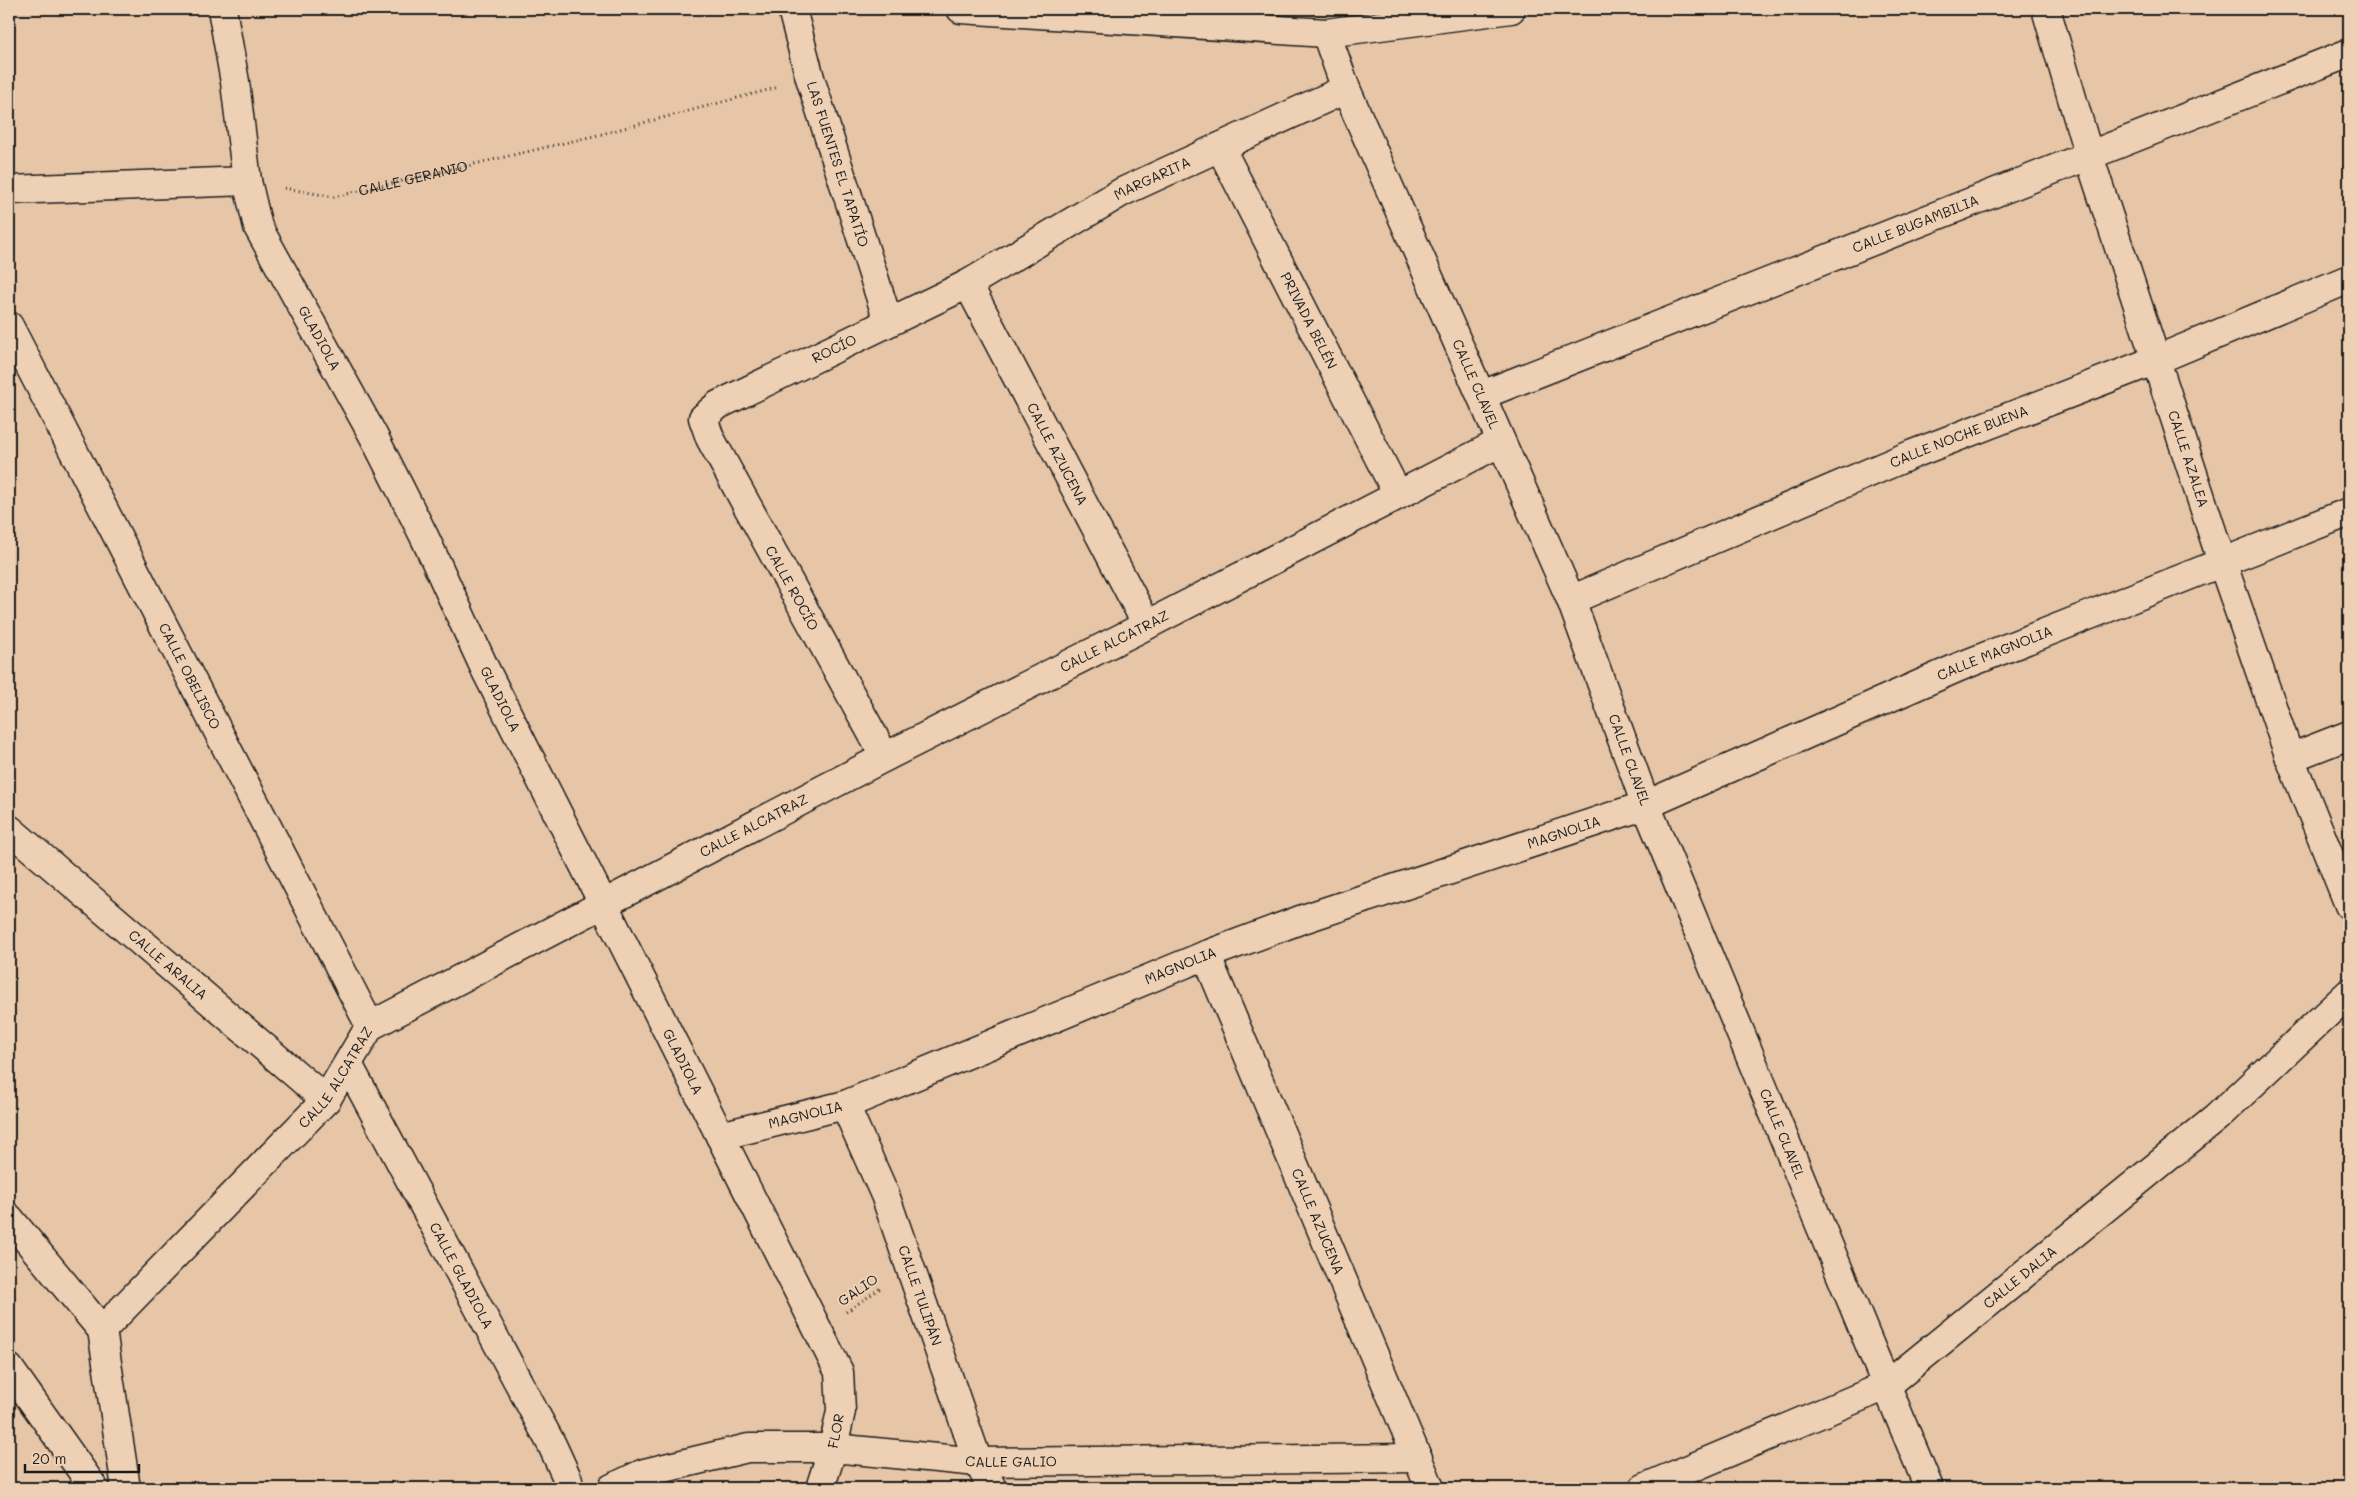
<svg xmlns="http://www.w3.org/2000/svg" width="2358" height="1497" viewBox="0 0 2358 1497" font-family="Mali,sans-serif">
  <rect width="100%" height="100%" fill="#e6c6a7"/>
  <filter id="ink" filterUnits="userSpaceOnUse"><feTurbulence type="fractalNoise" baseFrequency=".02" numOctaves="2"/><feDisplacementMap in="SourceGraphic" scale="10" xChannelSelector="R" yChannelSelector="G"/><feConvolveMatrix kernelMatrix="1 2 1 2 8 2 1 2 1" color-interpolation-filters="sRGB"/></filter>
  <g filter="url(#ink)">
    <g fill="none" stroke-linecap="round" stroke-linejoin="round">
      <!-- minor casing -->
      <g stroke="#1c1c1c" stroke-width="31">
        <g id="minor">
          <path id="s2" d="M 222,9 L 235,82 L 247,181 L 258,227 L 373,435 L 425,538 L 485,669 L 839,1372 L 841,1411 L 833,1448 L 820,1488"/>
          <path id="s3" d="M 792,9 L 810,78 L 888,321"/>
          <path d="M 961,9 L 1326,33 L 1511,9"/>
          <path id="s4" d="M 2046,9 L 2089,156 L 2222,562 L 2290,758 L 2349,905"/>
          <path id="s5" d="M 1326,33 L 1346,89 L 1571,600 L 1646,805 L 1929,1488"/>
          <path id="s6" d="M 1220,147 L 1398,495"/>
          <path d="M 9,190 L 247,181"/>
          <path id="s7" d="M 968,284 L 1147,625"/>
          <path id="s8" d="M 9,326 L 370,1026"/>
          <path id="s9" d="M 1482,395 L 2349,53"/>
          <path id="s10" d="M 1571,600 L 1913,454 L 2156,360 L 2349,279"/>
          <path id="s11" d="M 885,757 L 710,438 L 703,418 L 718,405 L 968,284 L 1122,192 L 1346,89"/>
          <path d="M 2290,758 L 2349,735"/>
          <path id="s12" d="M 9,829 L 326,1100"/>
          <path id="s13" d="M 1206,955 L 1430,1488"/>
          <path id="s14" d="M 348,1064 L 552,1445 L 568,1480 L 567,1488"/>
          <path id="s15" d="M 845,1105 L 885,1195 L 978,1462 L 992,1488"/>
          <path id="s16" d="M 720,1136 L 845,1105 L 1206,955 L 1300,920 L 1646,805 L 1959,667 L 2349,512"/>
          <path d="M 9,1218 L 102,1330 L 126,1488"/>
          <path id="s17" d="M 102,1330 L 326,1100 L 370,1026 L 885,757 L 1147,625 L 1501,442"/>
          <path d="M 9,1368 L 94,1488"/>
          <path id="s18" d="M 612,1488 L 644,1473 L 748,1448 L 833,1448 L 978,1462 L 1418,1458"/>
          <path id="s19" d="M 1644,1488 L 1886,1386 L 2216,1118 L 2349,993"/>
        </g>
      </g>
      <!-- path -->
      <g stroke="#1c1c1c" stroke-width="3" stroke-dasharray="1 4" stroke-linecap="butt">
        <path id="s1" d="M 284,188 L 334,197 L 594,136 L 779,87"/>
        <path d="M 846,1312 L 882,1287"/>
      </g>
      <!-- minor -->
      <use href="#minor" stroke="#eed1b5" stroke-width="28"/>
    </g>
  </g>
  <g text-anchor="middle" stroke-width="4" stroke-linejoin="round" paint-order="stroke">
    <!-- street labels -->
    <g font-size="14" fill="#1c1c1c" stroke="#eed1b5">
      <text dy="5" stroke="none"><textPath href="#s3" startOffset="162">LAS FUENTES EL TAPATÍO</textPath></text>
      <text dy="5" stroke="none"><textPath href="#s1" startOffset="132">CALLE GERANIO</textPath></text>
      <text dy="5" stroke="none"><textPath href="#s11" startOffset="895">MARGARITA</textPath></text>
      <text dy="5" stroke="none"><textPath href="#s9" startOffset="466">CALLE BUGAMBILIA</textPath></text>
      <text dy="5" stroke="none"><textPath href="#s6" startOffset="195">PRIVADA BELÉN</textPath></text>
      <text dy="5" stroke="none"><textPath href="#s2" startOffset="348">GLADIOLA</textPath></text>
      <text dy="5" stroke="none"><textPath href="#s11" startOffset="534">ROCÍO</textPath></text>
      <text dy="5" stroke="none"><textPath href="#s5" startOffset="382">CALLE CLAVEL</textPath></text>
      <text dy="5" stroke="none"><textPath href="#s10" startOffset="421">CALLE NOCHE BUENA</textPath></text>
      <text dy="5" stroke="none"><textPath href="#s7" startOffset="192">CALLE AZUCENA</textPath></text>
      <text dy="5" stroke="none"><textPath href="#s4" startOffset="472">CALLE AZALEA</textPath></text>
      <text transform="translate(792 588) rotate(61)" y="5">CALLE ROCÍO</text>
      <text dy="5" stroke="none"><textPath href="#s17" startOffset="1245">CALLE ALCATRAZ</textPath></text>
      <text dy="5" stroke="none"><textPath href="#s16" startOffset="1365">CALLE MAGNOLIA</textPath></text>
      <text dy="5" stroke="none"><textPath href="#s8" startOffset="394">CALLE OBELISCO</textPath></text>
      <text dy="5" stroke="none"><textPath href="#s2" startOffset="752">GLADIOLA</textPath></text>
      <text dy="5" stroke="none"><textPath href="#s5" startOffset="788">CALLE CLAVEL</textPath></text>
      <text dy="5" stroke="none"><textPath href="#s17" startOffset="840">CALLE ALCATRAZ</textPath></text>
      <text dy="5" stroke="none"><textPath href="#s16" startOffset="898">MAGNOLIA</textPath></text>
      <text dy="5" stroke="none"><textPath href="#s12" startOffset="209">CALLE ARALIA</textPath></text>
      <text dy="5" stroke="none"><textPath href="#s16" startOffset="492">MAGNOLIA</textPath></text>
      <text dy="5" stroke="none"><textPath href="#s2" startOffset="1158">GLADIOLA</textPath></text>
      <text dy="5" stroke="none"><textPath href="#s17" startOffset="345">CALLE ALCATRAZ</textPath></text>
      <text dy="5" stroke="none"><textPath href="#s16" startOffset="88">MAGNOLIA</textPath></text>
      <text dy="5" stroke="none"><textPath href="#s5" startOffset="1192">CALLE CLAVEL</textPath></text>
      <text dy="5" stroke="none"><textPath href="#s13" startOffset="289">CALLE AZUCENA</textPath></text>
      <text dy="5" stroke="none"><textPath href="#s14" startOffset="240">CALLE GLADIOLA</textPath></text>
      <text dy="5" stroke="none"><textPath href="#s19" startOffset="435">CALLE DALIA</textPath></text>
      <text transform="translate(858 1290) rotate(-34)" y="5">GALIO</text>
      <text dy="5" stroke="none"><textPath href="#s15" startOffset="205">CALLE TULIPÁN</textPath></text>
      <text transform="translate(836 1431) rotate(-79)" y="5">FLOR</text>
      <text dy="5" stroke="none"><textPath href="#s18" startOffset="406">CALLE GALIO</textPath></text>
    </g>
  </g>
  <!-- margin -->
  <rect width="2358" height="1497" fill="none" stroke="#eed1b5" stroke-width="30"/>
  <rect x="15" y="15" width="2328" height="1467" fill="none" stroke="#1c1c1c" stroke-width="2" filter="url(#ink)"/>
  <!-- scale -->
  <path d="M25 1464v8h114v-8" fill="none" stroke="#1c1c1c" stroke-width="2.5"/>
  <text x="32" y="1464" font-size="15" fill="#1c1c1c" stroke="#eed1b5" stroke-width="4" paint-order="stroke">20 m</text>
</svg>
